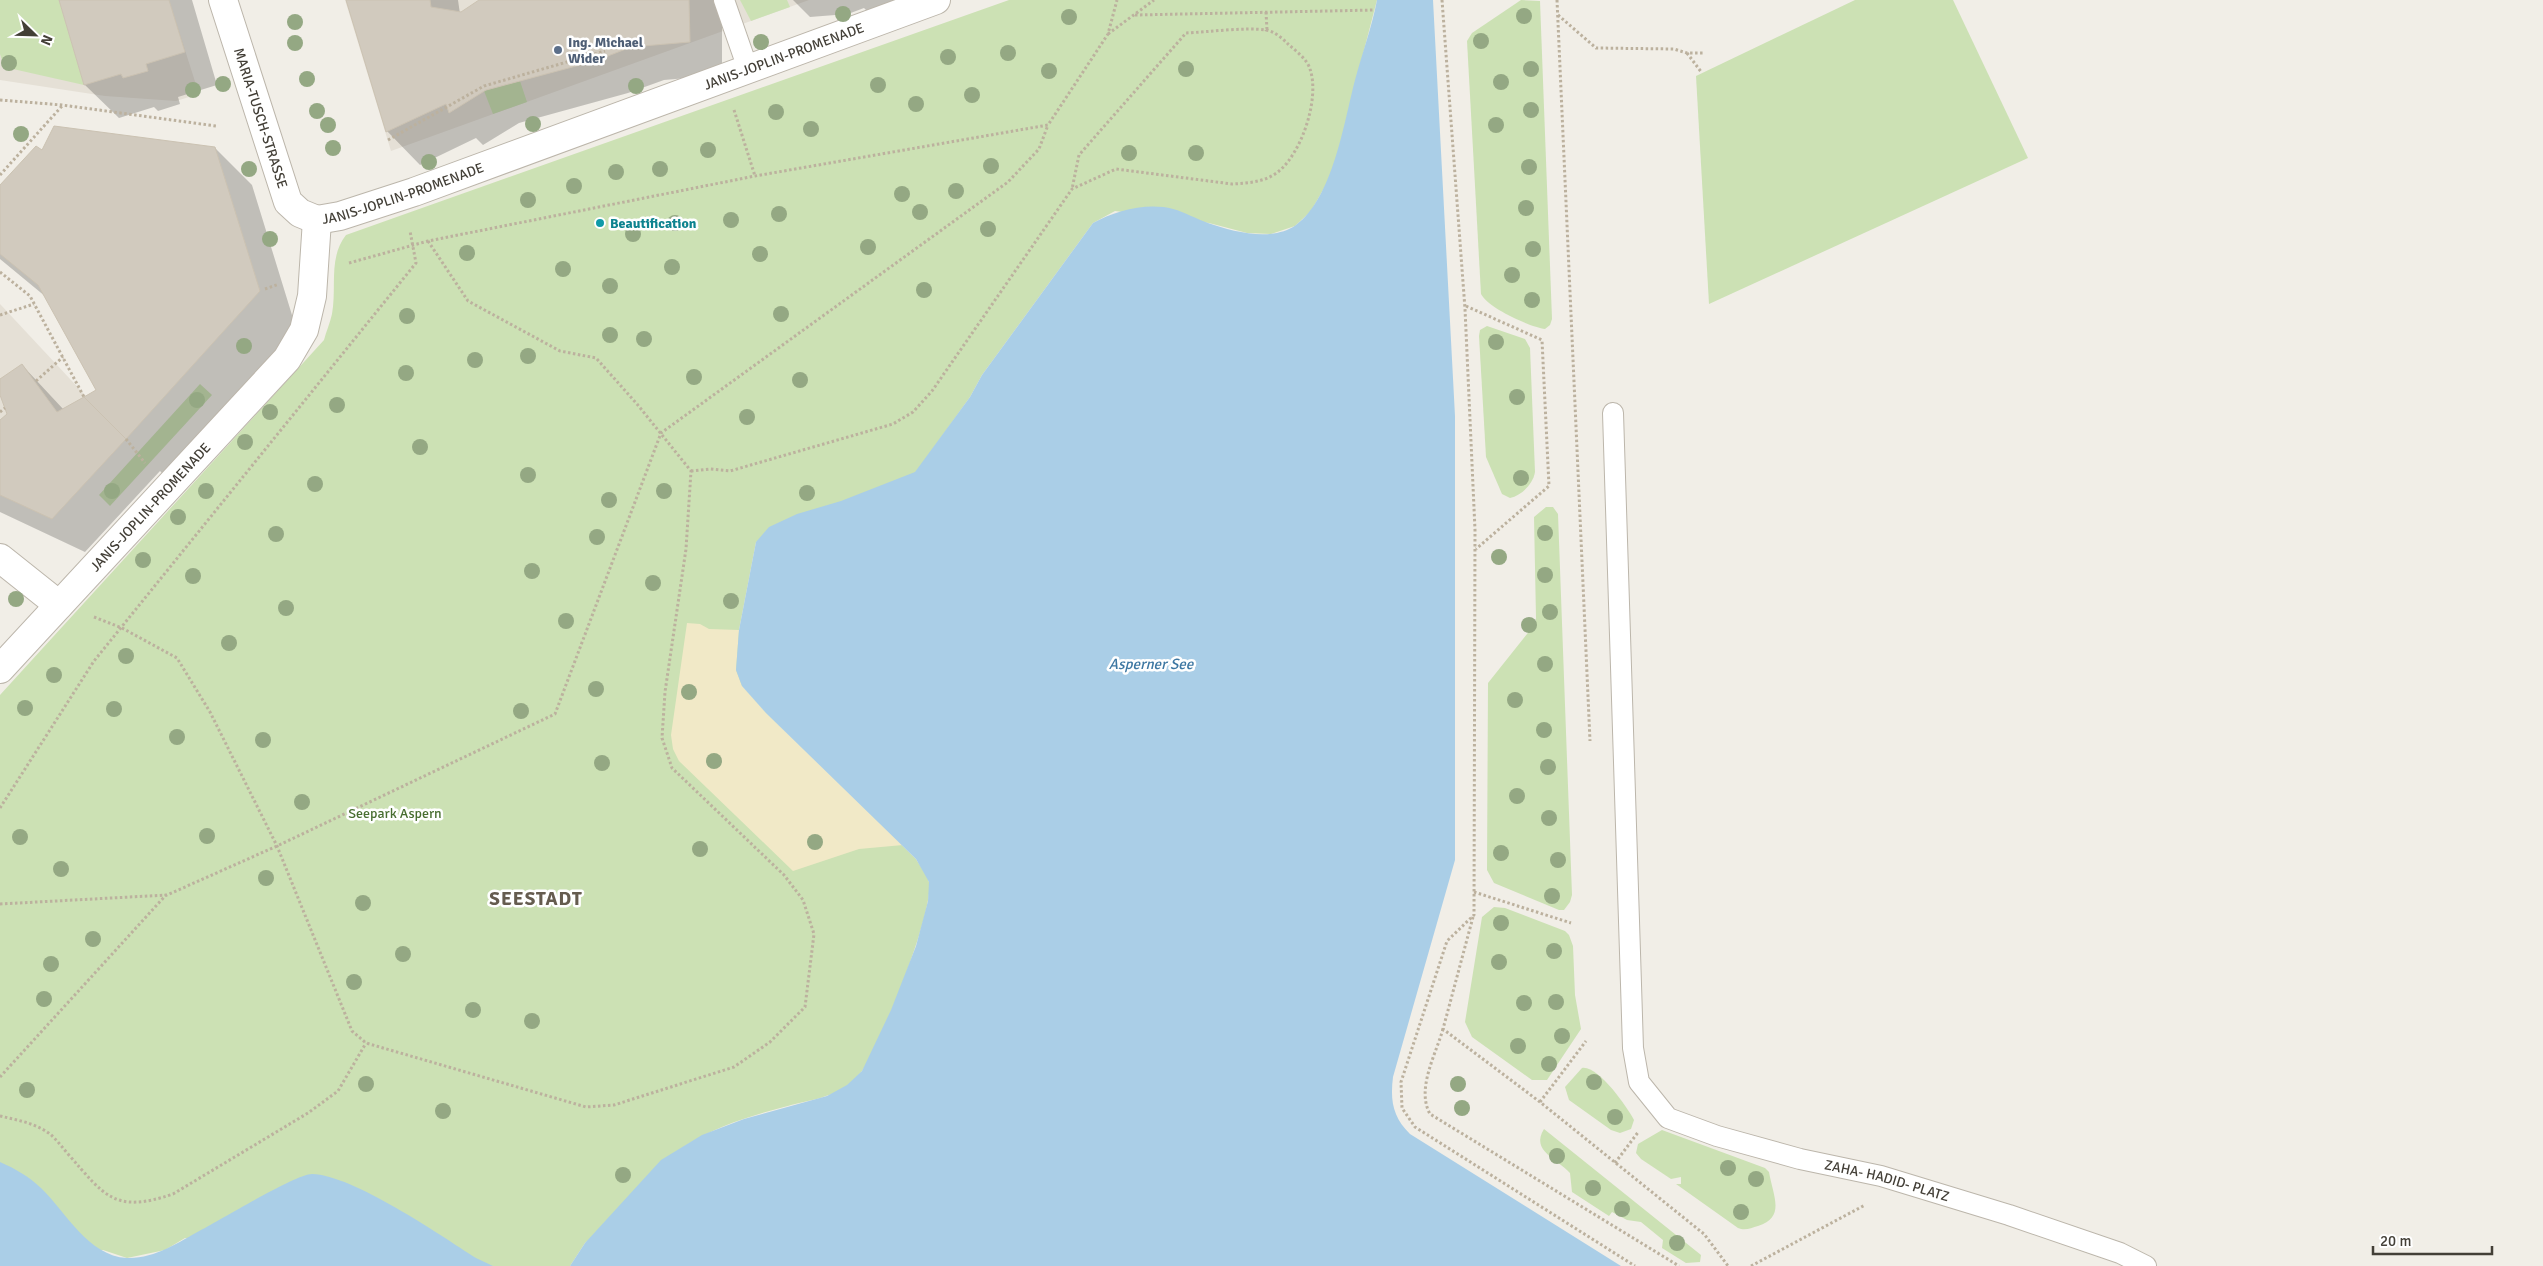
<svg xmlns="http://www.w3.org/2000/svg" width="2543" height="1266" viewBox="0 0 2543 1266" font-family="Signika,sans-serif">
  <rect width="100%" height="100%" fill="#f1eee7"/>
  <!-- residential -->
  <g fill="#e5e0d6">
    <path d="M 0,0 L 169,0 L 199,94 L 176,101 L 105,96 L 0,80 Z"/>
    <path d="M 345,0 L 809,0 L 391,151 Z"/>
    <path d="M 0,304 L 126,439 L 52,519 L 0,495 Z"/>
  </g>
  <!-- green -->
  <g fill="#cce1b4">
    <path d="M 0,0 L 59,0 L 84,85 L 4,67 L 0,54 Z"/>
    <path d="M 740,0 L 787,0 L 790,7 L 751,21 Z"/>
    <path d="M 1009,0 L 1377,0 L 1348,112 L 1355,134 L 1311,211 L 1295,226 L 1271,234 L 1247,233 L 1209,223 L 1115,211 L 1093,223 L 982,375 L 970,397 L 927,457 L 935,469 L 756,542 L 739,630 L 742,686 L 766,713 L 916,859 C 920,866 927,875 929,882 C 935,909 880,1047 862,1071 C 858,1076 853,1081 848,1085 C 831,1098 805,1101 784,1107 C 749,1116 715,1127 685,1146 L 683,1159 L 585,1243 L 570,1266 L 449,1266 L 185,1238 L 165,1250 L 127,1258 L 103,1250 L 0,1252 L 0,695 L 324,340 C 326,332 330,323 332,314 C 337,287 328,258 346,235 Z"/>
    <path d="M 1521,0 L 1540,1 L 1552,319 L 1550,325 L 1545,329 C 1530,327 1488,308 1481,294 L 1467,41 L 1472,33 Z"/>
    <path d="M 1855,0 L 1953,0 L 2028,158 L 1709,304 L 1696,76 Z"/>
    <path d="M 520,81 L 527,102 L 493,114 L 484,91 Z"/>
    <path d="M 1487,326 L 1525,339 L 1530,348 L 1535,472 C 1533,484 1522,495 1510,498 L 1502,494 L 1486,457 L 1479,336 L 1480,330 Z"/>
    <path d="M 200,384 L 212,395 L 110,506 L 99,495 Z"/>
    <path d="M 1546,507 L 1553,507 L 1558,514 L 1572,895 L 1570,902 L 1564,910 L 1559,910 L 1494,883 L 1487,870 L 1488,683 L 1535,624 L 1536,618 L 1534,517 Z"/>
    <path d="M 1494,907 L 1505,908 L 1565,931 L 1569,935 L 1573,946 L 1575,995 L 1581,1029 L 1547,1080 L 1532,1080 L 1472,1037 L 1465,1022 L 1482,917 Z"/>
    <path d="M 1582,1068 C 1598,1065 1627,1107 1634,1120 L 1631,1129 L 1620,1133 L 1611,1130 L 1569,1100 L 1565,1087 Z"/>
    <path d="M 1544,1129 L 1701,1255 L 1700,1262 L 1686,1263 L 1662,1248 L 1663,1240 L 1641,1222 L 1627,1220 L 1612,1212 L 1609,1216 L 1572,1192 L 1570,1173 C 1558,1159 1530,1151 1544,1129 Z"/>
    <path d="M 1662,1130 L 1765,1168 L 1769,1172 C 1773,1196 1786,1217 1758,1226 C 1751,1228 1745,1231 1738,1228 L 1676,1184 L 1681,1184 L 1681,1177 L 1671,1179 L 1641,1159 L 1636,1153 L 1638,1144 Z"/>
  </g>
  <!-- sand -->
  <path fill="#f1e9c7" d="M 687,623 L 700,624 L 709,629 L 739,630 L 736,670 L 742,686 L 766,713 L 903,845 L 859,849 L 793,871 L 679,761 L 673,749 L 671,735 Z"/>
  <!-- water -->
  <g fill="#aacee7">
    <path d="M 1377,0 L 1433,0 L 1455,416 L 1455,860 L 1393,1077 C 1390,1101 1393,1117 1410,1134 L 1621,1266 L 570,1266 L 585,1243 L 661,1160 L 702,1135 L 744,1119 L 827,1096 L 847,1085 L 862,1071 L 891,1010 L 916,946 L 928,901 L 929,882 L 916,859 L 766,713 L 742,686 L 736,670 L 739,630 L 756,542 L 769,527 L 797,514 L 841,501 L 915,472 L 970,397 L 982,375 L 1093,223 C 1115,211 1147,202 1173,209 C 1185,212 1196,219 1208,223 C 1234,232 1272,242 1296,225 C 1333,198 1344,122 1355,80 C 1362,53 1372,27 1377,0 Z"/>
    <path d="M 0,1162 C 16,1169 28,1176 41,1188 C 66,1212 88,1256 127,1258 C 154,1259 179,1242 201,1230 C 220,1220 296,1174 312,1174 C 353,1175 440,1235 476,1258 L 493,1266 L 0,1266 Z"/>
  </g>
  <!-- shadow -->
  <g fill="#0003">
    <path d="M 60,0 L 192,0 L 217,85 L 178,97 L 180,104 L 158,111 L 154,107 L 119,118 L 85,85 Z"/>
    <path d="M 347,0 L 458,0 L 460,14 L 482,0 L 722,0 L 722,75 L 664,80 L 628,93 L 519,123 L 483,145 L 476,138 L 420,165 L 387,131 Z"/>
    <path d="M 793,0 L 910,0 L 872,16 L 864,8 L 848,14 L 810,17 Z"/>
    <path d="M 215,148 L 252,185 L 296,328 L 163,474 L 160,471 L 85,552 L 0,512 L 0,422 L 8,414 L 0,391 L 0,381 L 22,365 L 64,410 L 97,391 L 46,297 L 0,259 L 0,187 L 42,151 Z"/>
  </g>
  <!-- building -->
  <g fill="#d1cabe" stroke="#cbc2b2">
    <path d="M 59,0 L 169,0 L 185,52 L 146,64 L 148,71 L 123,78 L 121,74 L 84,85 Z"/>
    <path d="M 346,0 L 430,0 L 431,7 L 461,12 L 479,0 L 689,0 L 690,42 L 631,47 L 595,61 L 486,90 L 449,113 L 446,104 L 386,132 Z"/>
    <path d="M 54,126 L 215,147 L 260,291 L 126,439 L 84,397 L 96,390 L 38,285 L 0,254 L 0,185 L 36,146 L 42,150 Z"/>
    <path d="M 22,364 L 57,412 L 84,397 L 126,439 L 52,519 L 0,495 L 0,420 L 7,414 L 0,395 L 0,379 Z"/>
  </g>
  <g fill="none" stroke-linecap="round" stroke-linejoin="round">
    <!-- service casing -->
    <g stroke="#bcb6ab" stroke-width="22">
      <g id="service">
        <path d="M 724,0 L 748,69"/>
        <path id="s1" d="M 1613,413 L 1633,1048 L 1639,1082 L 1668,1118 L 1717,1136 L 1800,1159 L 1881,1176 L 2009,1215 L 2120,1253 L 2146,1266"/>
      </g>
    </g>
    <!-- pedestrian casing -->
    <g stroke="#bcb6ab" stroke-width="30">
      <path id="pedestrian" d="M 0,558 L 59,605"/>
    </g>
    <!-- minor casing -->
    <g stroke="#bcb6ab" stroke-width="30">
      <g id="minor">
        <path id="s2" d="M 223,0 L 288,202 L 300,213 L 317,220"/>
        <path id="s3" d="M 317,220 L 340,216 L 414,192 L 936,0"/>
        <path id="s4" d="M 0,669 L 287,359 L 304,330 L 312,296 L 317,220"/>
      </g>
    </g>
    <!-- path -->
    <g stroke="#bcb19e" stroke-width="3" stroke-dasharray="2.5 2.5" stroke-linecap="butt">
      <path d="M 1442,0 L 1465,309 L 1475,530 L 1474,915 L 1447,941 L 1401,1082 L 1402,1108 L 1415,1127 L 1635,1266"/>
      <path d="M 1557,0 L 1590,741"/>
      <path d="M 1266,12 L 1267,30"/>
      <path d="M 1135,15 L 1375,10"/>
      <path d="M 1558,15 L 1596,48 L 1674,49 L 1687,53 L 1704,53"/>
      <path d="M 1108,34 L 1154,0"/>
      <path d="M 1687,53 L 1702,73"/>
      <path d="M 0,100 L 62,105 L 216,126"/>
      <path d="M 734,110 L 755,176"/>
      <path d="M 388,140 L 484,86 L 605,51"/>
      <path d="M 0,175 L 62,106"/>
      <path d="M 349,263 L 428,241 L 755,176 L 1048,125 L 1108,34 L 1117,0"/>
      <path d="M 0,272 L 30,296 L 84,397"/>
      <path d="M 265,289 L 279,284"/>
      <path d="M 1466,306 L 1542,340 L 1549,486 L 1476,549"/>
      <path d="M 0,315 L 34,304"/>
      <path d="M 36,381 L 63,357"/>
      <path d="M 0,412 L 5,408"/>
      <path d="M 126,439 L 145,463"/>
      <path d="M 691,471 L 710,469 L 730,471 L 893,424 L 913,412 L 932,391 L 1072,189 L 1116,169 L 1232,184 C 1249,183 1266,182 1279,171 C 1302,152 1320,98 1310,69 C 1307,59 1296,51 1288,44 C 1282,38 1274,31 1266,30 C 1245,27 1208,32 1186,33 L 1079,155 L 1072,189"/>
      <path d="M 94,617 L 122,628 L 177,658 L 210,712 L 277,846 L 352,1031 L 366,1043 L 586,1107 L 614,1105 L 734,1067 L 770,1042 L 805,1007 L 814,934 L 803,900 L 784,875 L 672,768 L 662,738 L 665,692 L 686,549 L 691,471 L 637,404 L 596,358 L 560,351 L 468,301 L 428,241"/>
      <path d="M 0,808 L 94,661 L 416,263 L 410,231"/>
      <path d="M 1474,892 L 1571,923"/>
      <path d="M 0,904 L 167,895 L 277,846 L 555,714 L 661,433 L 1008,182 L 1039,149 L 1048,125"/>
      <path d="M 1473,917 L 1443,1029 L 1540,1102 L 1704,1234 L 1728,1266"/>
      <path d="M 1443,1029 C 1436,1054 1416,1089 1430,1114 L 1679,1266"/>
      <path d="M 0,1077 L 166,895"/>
      <path d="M 1540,1102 L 1586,1041"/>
      <path d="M 0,1116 C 17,1120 35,1123 50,1134 C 56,1139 62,1147 68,1154 C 105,1196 114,1214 173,1194 L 308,1113 L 338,1091 L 366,1043"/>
      <path d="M 1615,1163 L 1639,1131"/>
      <path d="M 1751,1266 L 1865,1205"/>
    </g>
    <!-- service -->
    <use href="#service" stroke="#fff" stroke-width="20"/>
    <!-- pedestrian -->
    <use href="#pedestrian" stroke="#fff" stroke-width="28"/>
    <!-- minor -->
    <use href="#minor" stroke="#fff" stroke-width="28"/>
  </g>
  <!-- trees -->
  <g fill="#94a883">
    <circle cx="843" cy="14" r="8"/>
    <circle cx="1524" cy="16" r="8"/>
    <circle cx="1069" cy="17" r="8"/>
    <circle cx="295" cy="22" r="8"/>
    <circle cx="1481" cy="41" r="8"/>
    <circle cx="761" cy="42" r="8"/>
    <circle cx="295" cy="43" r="8"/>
    <circle cx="1008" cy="53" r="8"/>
    <circle cx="948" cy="57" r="8"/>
    <circle cx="9" cy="63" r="8"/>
    <circle cx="1186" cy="69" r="8"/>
    <circle cx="1531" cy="69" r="8"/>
    <circle cx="1049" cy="71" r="8"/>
    <circle cx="307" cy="79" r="8"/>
    <circle cx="1501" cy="82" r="8"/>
    <circle cx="223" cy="84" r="8"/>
    <circle cx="878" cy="85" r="8"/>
    <circle cx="636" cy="86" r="8"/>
    <circle cx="193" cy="90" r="8"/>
    <circle cx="972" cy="95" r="8"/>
    <circle cx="916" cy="104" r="8"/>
    <circle cx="1531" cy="110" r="8"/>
    <circle cx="317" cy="111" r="8"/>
    <circle cx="776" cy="112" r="8"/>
    <circle cx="533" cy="124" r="8"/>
    <circle cx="328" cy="125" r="8"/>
    <circle cx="1496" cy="125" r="8"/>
    <circle cx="811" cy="129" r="8"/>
    <circle cx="21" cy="134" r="8"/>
    <circle cx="333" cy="148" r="8"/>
    <circle cx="708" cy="150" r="8"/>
    <circle cx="1129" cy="153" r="8"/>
    <circle cx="1196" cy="153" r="8"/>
    <circle cx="429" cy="162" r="8"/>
    <circle cx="991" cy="166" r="8"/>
    <circle cx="1529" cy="167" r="8"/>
    <circle cx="249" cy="169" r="8"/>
    <circle cx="660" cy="169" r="8"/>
    <circle cx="616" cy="172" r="8"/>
    <circle cx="574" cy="186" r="8"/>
    <circle cx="956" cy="191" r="8"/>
    <circle cx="902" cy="194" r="8"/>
    <circle cx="528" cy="200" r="8"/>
    <circle cx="1526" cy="208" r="8"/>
    <circle cx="920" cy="212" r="8"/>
    <circle cx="779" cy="214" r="8"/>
    <circle cx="731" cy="220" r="8"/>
    <circle cx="675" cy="223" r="8"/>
    <circle cx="988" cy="229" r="8"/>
    <circle cx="633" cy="234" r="8"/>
    <circle cx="270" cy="239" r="8"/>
    <circle cx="868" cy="247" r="8"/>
    <circle cx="1533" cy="249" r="8"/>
    <circle cx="467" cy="253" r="8"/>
    <circle cx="760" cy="254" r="8"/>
    <circle cx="672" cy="267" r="8"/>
    <circle cx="563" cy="269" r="8"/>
    <circle cx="1512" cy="275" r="8"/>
    <circle cx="610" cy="286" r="8"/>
    <circle cx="924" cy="290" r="8"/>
    <circle cx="1532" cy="300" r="8"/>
    <circle cx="781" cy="314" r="8"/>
    <circle cx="407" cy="316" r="8"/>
    <circle cx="610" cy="335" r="8"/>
    <circle cx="644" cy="339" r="8"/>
    <circle cx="1496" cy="342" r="8"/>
    <circle cx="244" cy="346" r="8"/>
    <circle cx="528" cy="356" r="8"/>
    <circle cx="475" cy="360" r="8"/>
    <circle cx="406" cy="373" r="8"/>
    <circle cx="694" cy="377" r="8"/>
    <circle cx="800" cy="380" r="8"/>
    <circle cx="1517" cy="397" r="8"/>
    <circle cx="197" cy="400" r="8"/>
    <circle cx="337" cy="405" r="8"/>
    <circle cx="270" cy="412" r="8"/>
    <circle cx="747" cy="417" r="8"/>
    <circle cx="245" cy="442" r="8"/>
    <circle cx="420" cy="447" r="8"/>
    <circle cx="528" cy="475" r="8"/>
    <circle cx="1521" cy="478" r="8"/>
    <circle cx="315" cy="484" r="8"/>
    <circle cx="112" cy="491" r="8"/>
    <circle cx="206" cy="491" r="8"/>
    <circle cx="664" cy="491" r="8"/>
    <circle cx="807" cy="493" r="8"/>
    <circle cx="609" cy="500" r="8"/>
    <circle cx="178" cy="517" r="8"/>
    <circle cx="1545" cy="533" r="8"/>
    <circle cx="276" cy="534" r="8"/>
    <circle cx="597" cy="537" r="8"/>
    <circle cx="1499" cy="557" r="8"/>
    <circle cx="143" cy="560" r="8"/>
    <circle cx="532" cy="571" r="8"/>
    <circle cx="1545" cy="575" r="8"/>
    <circle cx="193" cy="576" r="8"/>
    <circle cx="653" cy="583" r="8"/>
    <circle cx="16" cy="599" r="8"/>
    <circle cx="731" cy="601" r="8"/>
    <circle cx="286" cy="608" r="8"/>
    <circle cx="1550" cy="612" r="8"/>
    <circle cx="566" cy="621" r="8"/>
    <circle cx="1529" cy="625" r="8"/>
    <circle cx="229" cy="643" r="8"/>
    <circle cx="126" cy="656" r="8"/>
    <circle cx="1545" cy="664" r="8"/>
    <circle cx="54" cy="675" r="8"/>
    <circle cx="596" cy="689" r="8"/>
    <circle cx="689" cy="692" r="8"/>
    <circle cx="1515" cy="700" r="8"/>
    <circle cx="25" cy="708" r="8"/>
    <circle cx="114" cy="709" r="8"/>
    <circle cx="521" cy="711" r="8"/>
    <circle cx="1544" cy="730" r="8"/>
    <circle cx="177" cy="737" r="8"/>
    <circle cx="263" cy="740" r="8"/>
    <circle cx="714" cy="761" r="8"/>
    <circle cx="602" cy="763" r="8"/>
    <circle cx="1548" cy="767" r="8"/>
    <circle cx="1517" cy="796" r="8"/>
    <circle cx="302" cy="802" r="8"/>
    <circle cx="1549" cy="818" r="8"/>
    <circle cx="207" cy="836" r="8"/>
    <circle cx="20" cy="837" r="8"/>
    <circle cx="815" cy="842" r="8"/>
    <circle cx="700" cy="849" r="8"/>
    <circle cx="1501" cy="853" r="8"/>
    <circle cx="1558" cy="860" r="8"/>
    <circle cx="61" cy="869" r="8"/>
    <circle cx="266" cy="878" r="8"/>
    <circle cx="1552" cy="896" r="8"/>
    <circle cx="363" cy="903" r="8"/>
    <circle cx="1501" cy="923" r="8"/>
    <circle cx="93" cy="939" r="8"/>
    <circle cx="1554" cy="951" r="8"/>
    <circle cx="403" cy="954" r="8"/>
    <circle cx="1499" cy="962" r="8"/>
    <circle cx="51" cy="964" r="8"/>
    <circle cx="354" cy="982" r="8"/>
    <circle cx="44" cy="999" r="8"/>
    <circle cx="1556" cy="1002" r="8"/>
    <circle cx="1524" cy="1003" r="8"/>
    <circle cx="473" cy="1010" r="8"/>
    <circle cx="532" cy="1021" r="8"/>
    <circle cx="1562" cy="1036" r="8"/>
    <circle cx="1518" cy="1046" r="8"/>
    <circle cx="1549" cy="1064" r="8"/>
    <circle cx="1594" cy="1082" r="8"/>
    <circle cx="366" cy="1084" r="8"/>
    <circle cx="1458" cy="1084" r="8"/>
    <circle cx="27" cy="1090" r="8"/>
    <circle cx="1462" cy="1108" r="8"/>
    <circle cx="443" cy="1111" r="8"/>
    <circle cx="1615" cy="1117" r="8"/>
    <circle cx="1557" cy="1156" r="8"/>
    <circle cx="1728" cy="1168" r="8"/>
    <circle cx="623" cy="1175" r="8"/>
    <circle cx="1756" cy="1179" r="8"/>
    <circle cx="1593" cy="1188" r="8"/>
    <circle cx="1622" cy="1209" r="8"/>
    <circle cx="1741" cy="1212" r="8"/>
    <circle cx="1677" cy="1243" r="8"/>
  </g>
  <!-- markers -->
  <circle fill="#5c6f8a" stroke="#fff" stroke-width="2" cx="558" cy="50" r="5"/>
  <circle fill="#0f9aa8" stroke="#fff" stroke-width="2" cx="600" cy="223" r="5"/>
  <g text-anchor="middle" stroke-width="5" stroke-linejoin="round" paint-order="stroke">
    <!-- service labels -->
    <g font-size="14" font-weight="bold" fill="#4e5e75" stroke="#fff" text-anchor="start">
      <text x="568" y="47">Ing. Michael<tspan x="568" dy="16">Wider</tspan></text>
    </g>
    <!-- street labels -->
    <g font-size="14" fill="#433f37" stroke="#fff">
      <text dy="5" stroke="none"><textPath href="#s3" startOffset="495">JANIS-JOPLIN-PROMENADE</textPath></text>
      <text dy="5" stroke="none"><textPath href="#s2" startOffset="124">MARIA-TUSCH-STRASSE</textPath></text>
      <text dy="5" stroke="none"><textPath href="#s3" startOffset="90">JANIS-JOPLIN-PROMENADE</textPath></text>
      <text dy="5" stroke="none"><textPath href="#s4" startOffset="221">JANIS-JOPLIN-PROMENADE</textPath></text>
      <text dy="5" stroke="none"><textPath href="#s1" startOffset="944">ZAHA- HADID- PLATZ</textPath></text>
    </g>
    <!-- culture labels -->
    <g font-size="14" font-weight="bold" fill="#0d838f" stroke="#fff" text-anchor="start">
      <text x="610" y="228">Beautification</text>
    </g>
    <!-- park labels -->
    <g font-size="14" fill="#486e31" stroke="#fff">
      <text x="395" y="818">Seepark Aspern</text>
    </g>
    <!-- water labels -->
    <g font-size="15" font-style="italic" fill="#3d77a2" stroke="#fff">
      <text x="1151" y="669">Asperner See</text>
    </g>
    <!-- district labels -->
    <g font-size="19" font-weight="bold" letter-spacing="1" fill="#655c4f" stroke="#fff">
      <text x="536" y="905">SEESTADT</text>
    </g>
  </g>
  <!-- north arrow -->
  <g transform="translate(35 35) rotate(113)" stroke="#ffffff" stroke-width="4" paint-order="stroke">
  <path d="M0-4L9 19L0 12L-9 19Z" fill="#433f37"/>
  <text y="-8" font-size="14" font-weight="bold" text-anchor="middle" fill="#433f37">N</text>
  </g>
  <!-- scale -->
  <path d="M2373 1246v8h119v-8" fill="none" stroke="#433f37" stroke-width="2.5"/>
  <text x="2380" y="1246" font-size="15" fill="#433f37" stroke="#ffffff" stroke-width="4" paint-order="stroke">20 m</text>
</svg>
